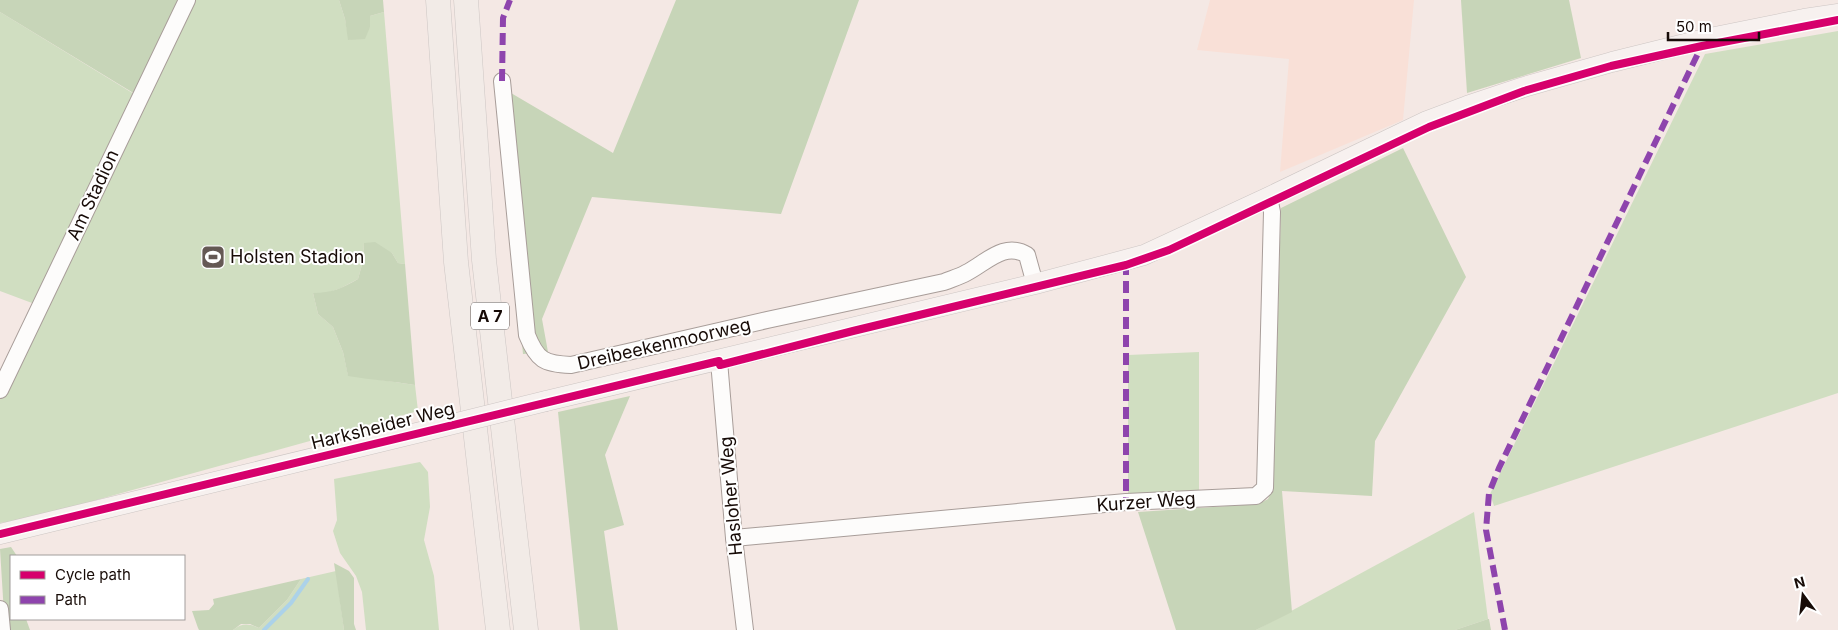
<svg xmlns="http://www.w3.org/2000/svg" width="1838" height="630" viewBox="0 0 1838 630" font-family="Inter,sans-serif">
  <rect width="100%" height="100%" fill="#f4e8e4"/>
  <!-- built -->
  <path fill="#f9e0d7" d="M 1210,0 L 1414,0 L 1403,120 L 1280,172 L 1289,59 L 1197,50 Z"/>
  <!-- green -->
  <g fill="#d0dec1">
    <path d="M 187,0 L 339,0 L 345,19 L 349,40 L 370,27 L 370,16 L 384,12 L 405,264 L 398,263 L 392,253 L 364,243 L 363,261 L 358,279 L 341,288 L 327,293 L 313,293 L 318,314 L 333,327 L 343,352 L 348,375 L 415,385 L 418,411 L 28,519 L 0,523 L 0,390 L 40,306 L 0,291 L 0,12 L 139,97 Z"/>
    <path d="M 1838,31 L 1838,393 L 1494,506 L 1490,494 L 1705,54 Z"/>
    <path d="M 1199,352 L 1199,492 L 1128,496 L 1128,355 Z"/>
    <path d="M 420,462 L 428,472 L 430,507 L 424,540 L 434,576 L 439,630 L 366,630 L 362,592 L 356,576 L 340,553 L 333,531 L 337,520 L 334,479 Z"/>
    <path d="M 1474,512 L 1488,619 L 1455,630 L 1256,630 Z"/>
    <path d="M 336,571 L 344,630 L 233,630 C 242,623 248,623 259,628 L 287,600 L 301,579 Z"/>
  </g>
  <!-- forest -->
  <g fill="#c7d5b8">
    <path d="M 0,0 L 187,0 L 140,97 L 0,12 Z"/>
    <path d="M 339,0 L 383,0 L 384,12 L 370,16 L 370,27 L 365,39 L 348,40 L 345,19 Z"/>
    <path d="M 676,0 L 859,0 L 781,214 L 592,197 L 542,319 L 548,352 L 523,354 L 500,106 L 506,90 L 613,153 Z"/>
    <path d="M 1461,0 L 1569,0 L 1581,58 L 1467,93 Z"/>
    <path d="M 1403,148 L 1466,277 L 1375,441 L 1372,496 L 1282,491 L 1292,612 L 1256,630 L 1176,630 L 1138,512 L 1258,504 L 1268,499 L 1273,488 L 1281,208 Z"/>
    <path d="M 375,242 L 392,253 L 398,263 L 405,264 L 415,385 C 393,381 370,380 348,376 L 343,352 L 333,327 L 318,314 L 313,293 C 332,293 342,288 358,279 L 363,261 L 364,243 Z"/>
    <path d="M 630,396 L 605,455 L 624,525 L 604,531 L 618,630 L 580,630 L 558,412 Z"/>
    <path d="M 11,547 L 17,556 L 11,556 L 11,619 L 26,619 L 30,630 L 5,630 L 0,549 Z"/>
    <path d="M 334,563 L 349,571 L 354,578 L 354,624 L 356,630 L 344,630 Z"/>
    <path d="M 301,579 L 287,600 L 259,628 L 250,624 L 241,624 L 233,630 L 199,630 L 198,628 L 192,611 L 209,610 L 214,604 L 213,599 Z"/>
    <path d="M 1489,619 L 1491,630 L 1455,630 L 1488,619 Z"/>
  </g>
  <g fill="none" stroke-linecap="round" stroke-linejoin="round">
    <!-- stream -->
    <path stroke="#acd2e9" stroke-width="4" d="M 264,630 L 291,603 L 308,579"/>
    <!-- minor casing -->
    <g stroke="#a89d99" stroke-width="18">
      <g id="minor">
        <path d="M 502,81 L 527,335 C 537,360 544,364 571,365 L 767,320 L 944,282 C 951,279 959,277 966,273 C 986,263 1004,241 1027,255 L 1035,284"/>
        <path d="M 719,361 L 734,538 L 745,630"/>
        <path d="M 0,390 L 187,0"/>
        <path d="M 734,538 L 1126,502 L 1256,496 L 1265,488 L 1272,212 L 1269,197"/>
        <path d="M 0,609 L 2,630"/>
      </g>
    </g>
    <!-- major casing -->
    <g stroke="#cdc6c4" stroke-width="21">
      <g id="major">
        <path d="M 546,401 L 1035,284 L 1144,255 L 1269,197 L 1427,121 L 1467,106 L 1524,87 L 1612,62 L 1705,39 L 1804,19 L 1838,14"/>
        <path d="M 0,534 L 429,430"/>
      </g>
    </g>
    <!-- highway casing -->
    <g stroke="#cdc6c4" stroke-width="25">
      <g id="highway">
        <path d="M 438,0 L 456,262 L 498,630"/>
        <path d="M 466,0 L 484,260 L 526,630"/>
      </g>
    </g>
    <!-- minor -->
    <use href="#minor" stroke="#fdfcfb" stroke-width="16"/>
    <!-- major -->
    <use href="#major" stroke="#f7f1ef" stroke-width="20"/>
    <!-- highway -->
    <use href="#highway" stroke="#f2ebe7" stroke-width="24"/>
    <!-- major-bridge casing -->
    <g stroke="#cdc6c4" stroke-width="21" stroke-linecap="butt">
      <path id="major-bridge" d="M 429,430 L 546,401"/>
    </g>
    <!-- major-bridge -->
    <use href="#major-bridge" stroke="#f7f1ef" stroke-width="20"/>
    <!-- quiet -->
    <g stroke="#8e44ad" stroke-width="6" stroke-dasharray="12 6" stroke-linecap="butt">
      <path d="M 502,81 L 503,18 L 510,0"/>
      <path d="M 1126,263 L 1126,502"/>
      <path d="M 1505,630 L 1486,530 L 1489,493 L 1499,468 L 1702,45"/>
    </g>
    <!-- cycleway casing -->
    <g stroke="#fff" stroke-width="11">
      <path id="cycleway" d="M 0,534 L 719,361 L 720,365 L 853,331 L 1126,265 L 1169,250 L 1429,127 L 1524,91 L 1611,66 L 1702,46 L 1838,20"/>
    </g>
    <!-- cycleway -->
    <use href="#cycleway" stroke="#d6006c" stroke-width="8"/>
  </g>
  <!-- icons -->
  <defs>
    <g id="stadium-square" transform="scale(1.25)"><rect x="-9" y="-9" width="18" height="18" rx="4" fill="#645854" stroke="#fff"/><path d="M0-5a6.5 5 0 1 0 0 10a6.5 5 0 1 0 0-10ZM-3.5-1.8h7v3.6h-7Z" fill="#fff"/></g>
  </defs>
  <g fill-rule="evenodd">
    <use href="#stadium-square" x="213" y="257"/>
  </g>
  <g text-anchor="middle" stroke-width="4" stroke-linejoin="round" paint-order="stroke">
    <!-- shield labels -->
    <rect fill="#fff" stroke="#5d5451" stroke-width="1" x="471" y="302.5" width="38" height="27" rx="4"/>
    <g font-size="16" font-weight="bold" fill="#170b07">
      <text x="490" y="322">A 7</text>
    </g>
    <!-- street labels -->
    <g font-size="18" fill="#170b07" stroke="#fff">
      <text transform="translate(93 195) rotate(-65)" y="6">Am Stadion</text>
      <text transform="translate(664 344) rotate(-13)" y="6">Dreibeekenmoorweg</text>
      <text transform="translate(383 426) rotate(-14)" y="6">Harksheider Weg</text>
      <text transform="translate(731 496) rotate(-95)" y="6">Hasloher Weg</text>
      <text transform="translate(1146 502) rotate(-4)" y="6">Kurzer Weg</text>
    </g>
    <!-- poi labels -->
    <g font-size="18" fill="#170b07" stroke="#fff" text-anchor="start">
      <text x="230" y="263">Holsten Stadion</text>
    </g>
  </g>
  <!-- legend -->
  <rect x="10" y="555" width="175" height="65" fill="#ffffff" stroke="#a29d9c"/>
  <rect x="20" y="571" width="25" height="8" fill="#d6006c" stroke="#a29d9c"/>
  <text x="55" y="580" font-size="15" fill="#170b07">Cycle path</text>
  <rect x="20" y="596" width="25" height="8" fill="#8e44ad" stroke="#a29d9c"/>
  <text x="55" y="605" font-size="15" fill="#170b07">Path</text>
  <!-- north arrow -->
  <g transform="translate(1803 595) rotate(345)" stroke="#ffffff" stroke-width="4" paint-order="stroke">
  <path d="M0-4L9 19L0 12L-9 19Z" fill="#170b07"/>
  <text y="-8" font-size="14" font-weight="bold" text-anchor="middle" fill="#170b07">N</text>
  </g>
  <!-- scale -->
  <path d="M1668 32v8h91v-8" fill="none" stroke="#170b07" stroke-width="2.5"/>
  <text x="1676" y="32" font-size="15" fill="#170b07" stroke="#ffffff" stroke-width="4" paint-order="stroke">50 m</text>
</svg>
